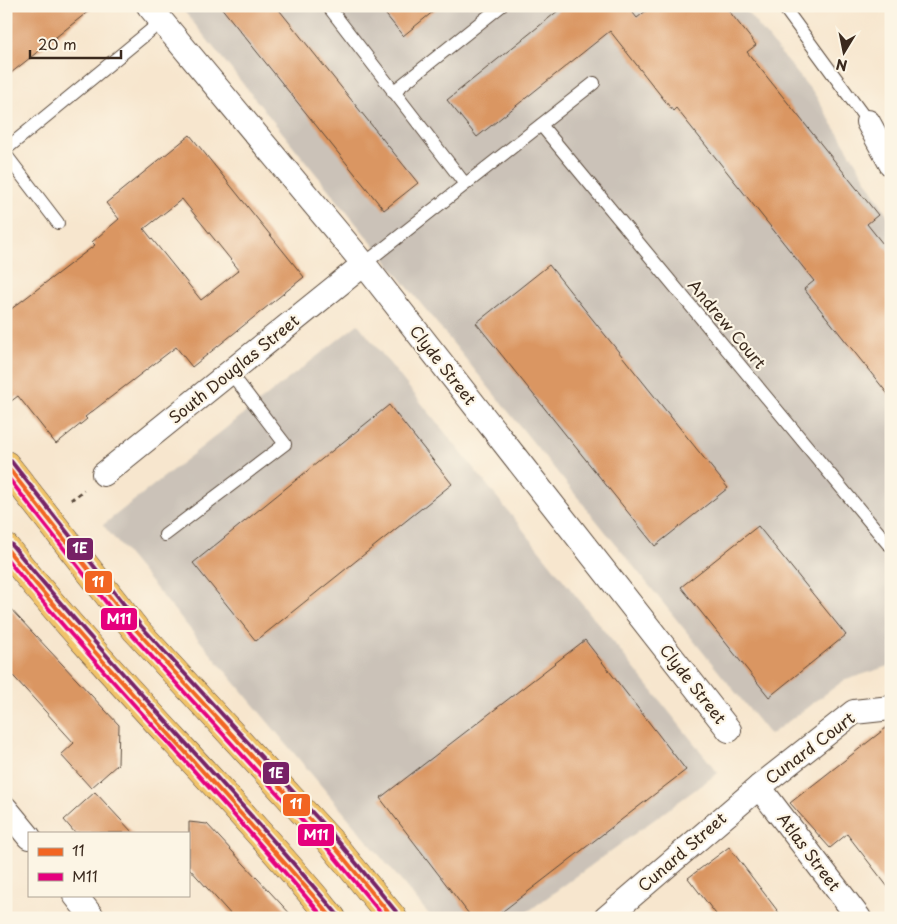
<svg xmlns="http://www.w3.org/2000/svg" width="897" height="924" viewBox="0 0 897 924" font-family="'Playpen Sans',sans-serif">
  <rect width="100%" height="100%" fill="#fcf5e5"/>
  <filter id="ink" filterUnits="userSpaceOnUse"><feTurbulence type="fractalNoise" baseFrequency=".02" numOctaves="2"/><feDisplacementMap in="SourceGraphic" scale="10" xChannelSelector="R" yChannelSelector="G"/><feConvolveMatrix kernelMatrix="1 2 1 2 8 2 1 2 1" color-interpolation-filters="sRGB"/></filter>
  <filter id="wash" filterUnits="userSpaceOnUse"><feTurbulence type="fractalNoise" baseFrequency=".0096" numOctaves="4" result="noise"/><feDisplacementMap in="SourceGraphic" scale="20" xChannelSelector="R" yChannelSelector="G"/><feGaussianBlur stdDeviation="1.12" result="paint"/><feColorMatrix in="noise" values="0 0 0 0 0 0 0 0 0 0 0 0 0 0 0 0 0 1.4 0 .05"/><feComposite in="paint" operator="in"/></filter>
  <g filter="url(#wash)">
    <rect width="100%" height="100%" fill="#f7e6ce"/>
    <!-- industrial -->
    <g fill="#cbc2b8">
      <path d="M 180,6 L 742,6 L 815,95 L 891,221 L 891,665 L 843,681 L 770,735 Z"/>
      <path d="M 358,324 L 718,773 L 519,918 L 432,918 L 103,525 Z"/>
    </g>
    <g id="blocks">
      <!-- building -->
      <g fill="#da9662" fill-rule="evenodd">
        <path d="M 6,6 L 95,6 L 6,77 Z"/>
        <path d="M 220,6 L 276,6 L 418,183 L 384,210 Z"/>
        <path d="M 379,6 L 440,6 L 403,36 Z"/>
        <path d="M 564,6 L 641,6 L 633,13 L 637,18 L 652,6 L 725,6 L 756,45 L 747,52 L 878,215 L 867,224 L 891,254 L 891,398 L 804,289 L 814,281 L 676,108 L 673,111 L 610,31 L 477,137 L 447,100 Z"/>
        <path d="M 190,135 L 304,277 L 192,367 L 176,347 L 85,417 L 87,419 L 56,444 L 18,396 L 6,405 L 6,313 L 95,245 L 92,242 L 119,219 L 106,203 ZM 182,199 L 239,270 L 201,300 L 144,229 Z"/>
        <path d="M 549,265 L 728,488 L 655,546 L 476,323 Z"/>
        <path d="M 389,405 L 452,484 L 256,641 L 193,563 Z"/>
        <path d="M 758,526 L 846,635 L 769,697 L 681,587 Z"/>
        <path d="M 6,604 L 119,725 L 118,764 L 91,788 L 61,755 L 74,743 L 6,668 Z"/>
        <path d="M 585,640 L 686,770 L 494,918 L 472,918 L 380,798 Z"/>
        <path d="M 891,724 L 891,891 L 847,834 L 830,848 L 790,803 Z"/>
        <path d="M 95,792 L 133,833 L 75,833 L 64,820 Z"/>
        <path d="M 189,822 L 207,824 L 294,918 L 234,918 L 189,868 Z"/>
        <path d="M 729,847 L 783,918 L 719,918 L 688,878 Z"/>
      </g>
    </g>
  </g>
  <g filter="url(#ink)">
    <use href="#blocks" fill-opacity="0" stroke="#574638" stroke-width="1"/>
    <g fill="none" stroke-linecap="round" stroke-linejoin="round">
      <!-- service casing -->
      <g stroke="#574638" stroke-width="14">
        <g id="service">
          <path d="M 328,6 L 465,184"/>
          <path d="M 783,6 L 868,122"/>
          <path d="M 393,92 L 501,6"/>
          <path d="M 541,125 L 888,544"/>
          <path d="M 6,149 L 162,21"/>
          <path d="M 6,155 L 58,223"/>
          <path d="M 364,264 L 594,83"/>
          <path d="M 165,535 L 285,444 L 230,372"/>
        </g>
      </g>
      <!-- minor casing -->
      <g stroke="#574638" stroke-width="26">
        <g id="minor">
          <path d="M 149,6 L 364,264 L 729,730"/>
          <path d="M 868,122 L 891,164"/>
          <path d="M 104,474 L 364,264"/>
          <path d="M 759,787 L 859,918"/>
          <path d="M 6,809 L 29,837"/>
          <path d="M 75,895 L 93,918"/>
          <path d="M 606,918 L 759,787 L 854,712 L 891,708"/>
        </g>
      </g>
      <!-- primary casing -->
      <g stroke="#574638" stroke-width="29">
        <g id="primary">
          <path d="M 6,465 L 136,630 L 328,839 L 393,918"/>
          <path d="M 6,548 C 108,677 228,791 332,918"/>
        </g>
      </g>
      <!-- path -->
      <path stroke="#574638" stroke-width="3" stroke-dasharray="4 4" stroke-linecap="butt" d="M 71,500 L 84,490"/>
      <!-- service -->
      <use href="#service" stroke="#fff" stroke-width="12"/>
      <!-- minor -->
      <use href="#minor" stroke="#fff" stroke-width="24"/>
      <!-- primary -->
      <use href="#primary" stroke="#f1c369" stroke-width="28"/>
      <!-- bus-1 casing -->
      <g stroke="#fcf5e5" stroke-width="8">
        <g id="bus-1">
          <path d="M 6,465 L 136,630 L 328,839 L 393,918"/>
          <path d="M 6,548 C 110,675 226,792 332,918"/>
        </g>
      </g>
      <!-- bus-2 casing -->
      <g stroke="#fcf5e5" stroke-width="8">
        <g id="bus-2">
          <path d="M 6,475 L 131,634 L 323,843 L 385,918"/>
          <path d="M 6,558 C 108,682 221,795 324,918"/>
        </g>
      </g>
      <!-- bus-3 casing -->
      <g stroke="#fcf5e5" stroke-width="8">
        <g id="bus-3">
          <path d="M 11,461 L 141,626 L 333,835 L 398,914"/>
          <path d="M 11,544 C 115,671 231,788 337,914"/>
        </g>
      </g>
      <!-- bus-1 -->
      <use href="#bus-1" stroke="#f26522" stroke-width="4"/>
      <!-- bus-2 -->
      <use href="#bus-2" stroke="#e5007d" stroke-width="4"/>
      <!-- bus-3 -->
      <use href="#bus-3" stroke="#772166" stroke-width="4"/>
    </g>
  </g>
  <g text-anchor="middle" stroke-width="4.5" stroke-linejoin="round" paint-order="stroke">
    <!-- street labels -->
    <g font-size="16" fill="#3b2a1e" stroke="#fcf5e5">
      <text transform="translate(727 324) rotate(50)" y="6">Andrew Court</text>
      <text transform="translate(443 365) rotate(52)" y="6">Clyde Street</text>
      <text transform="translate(234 369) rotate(-39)" y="6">South Douglas Street</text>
      <text transform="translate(693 684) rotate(52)" y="6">Clyde Street</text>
      <text transform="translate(810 748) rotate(-37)" y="6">Cunard Court</text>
      <text transform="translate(682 852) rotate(-41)" y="6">Cunard Street</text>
      <text transform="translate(809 852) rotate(53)" y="6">Atlas Street</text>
    </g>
  </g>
  <g stroke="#fcf5e5" stroke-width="2">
    <rect x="66" y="537" width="28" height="24" rx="5" fill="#772166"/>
    <rect x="84" y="570" width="29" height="24" rx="5" fill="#f26522"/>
    <rect x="100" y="607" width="38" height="24" rx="5" fill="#e5007d"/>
    <rect x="262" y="761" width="28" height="24" rx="5" fill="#772166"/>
    <rect x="282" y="793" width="29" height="24" rx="5" fill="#f26522"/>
    <rect x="297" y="823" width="38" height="24" rx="5" fill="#e5007d"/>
  </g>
  <g font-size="14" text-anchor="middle" font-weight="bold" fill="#fff">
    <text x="80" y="553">1E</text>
    <text x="98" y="587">11</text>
    <text x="119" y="624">M11</text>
    <text x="276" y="778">1E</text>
    <text x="296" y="809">11</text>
    <text x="316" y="840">M11</text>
  </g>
  <!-- margin -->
  <rect width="897" height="924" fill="none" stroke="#fcf5e5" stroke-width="25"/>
  <!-- legend -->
  <rect x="28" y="832" width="162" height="65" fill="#fcf5e5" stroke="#afa495"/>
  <rect x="38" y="848" width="25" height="8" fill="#f26522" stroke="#afa495"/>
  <text x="72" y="856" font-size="15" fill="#3b2a1e">11</text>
  <rect x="38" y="873" width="25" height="8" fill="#e5007d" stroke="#afa495"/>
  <text x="72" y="882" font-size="15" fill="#3b2a1e">M11</text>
  <!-- north arrow -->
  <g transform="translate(844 52) rotate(190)" stroke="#fcf5e5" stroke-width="4" paint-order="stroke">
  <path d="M0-4L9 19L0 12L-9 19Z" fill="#3b2a1e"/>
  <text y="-8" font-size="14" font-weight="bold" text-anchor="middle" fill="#3b2a1e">N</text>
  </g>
  <!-- scale -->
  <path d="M30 50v8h91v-8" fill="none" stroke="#3b2a1e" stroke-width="2.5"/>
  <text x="38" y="50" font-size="15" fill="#3b2a1e" stroke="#fcf5e5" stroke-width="4" paint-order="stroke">20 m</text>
</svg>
